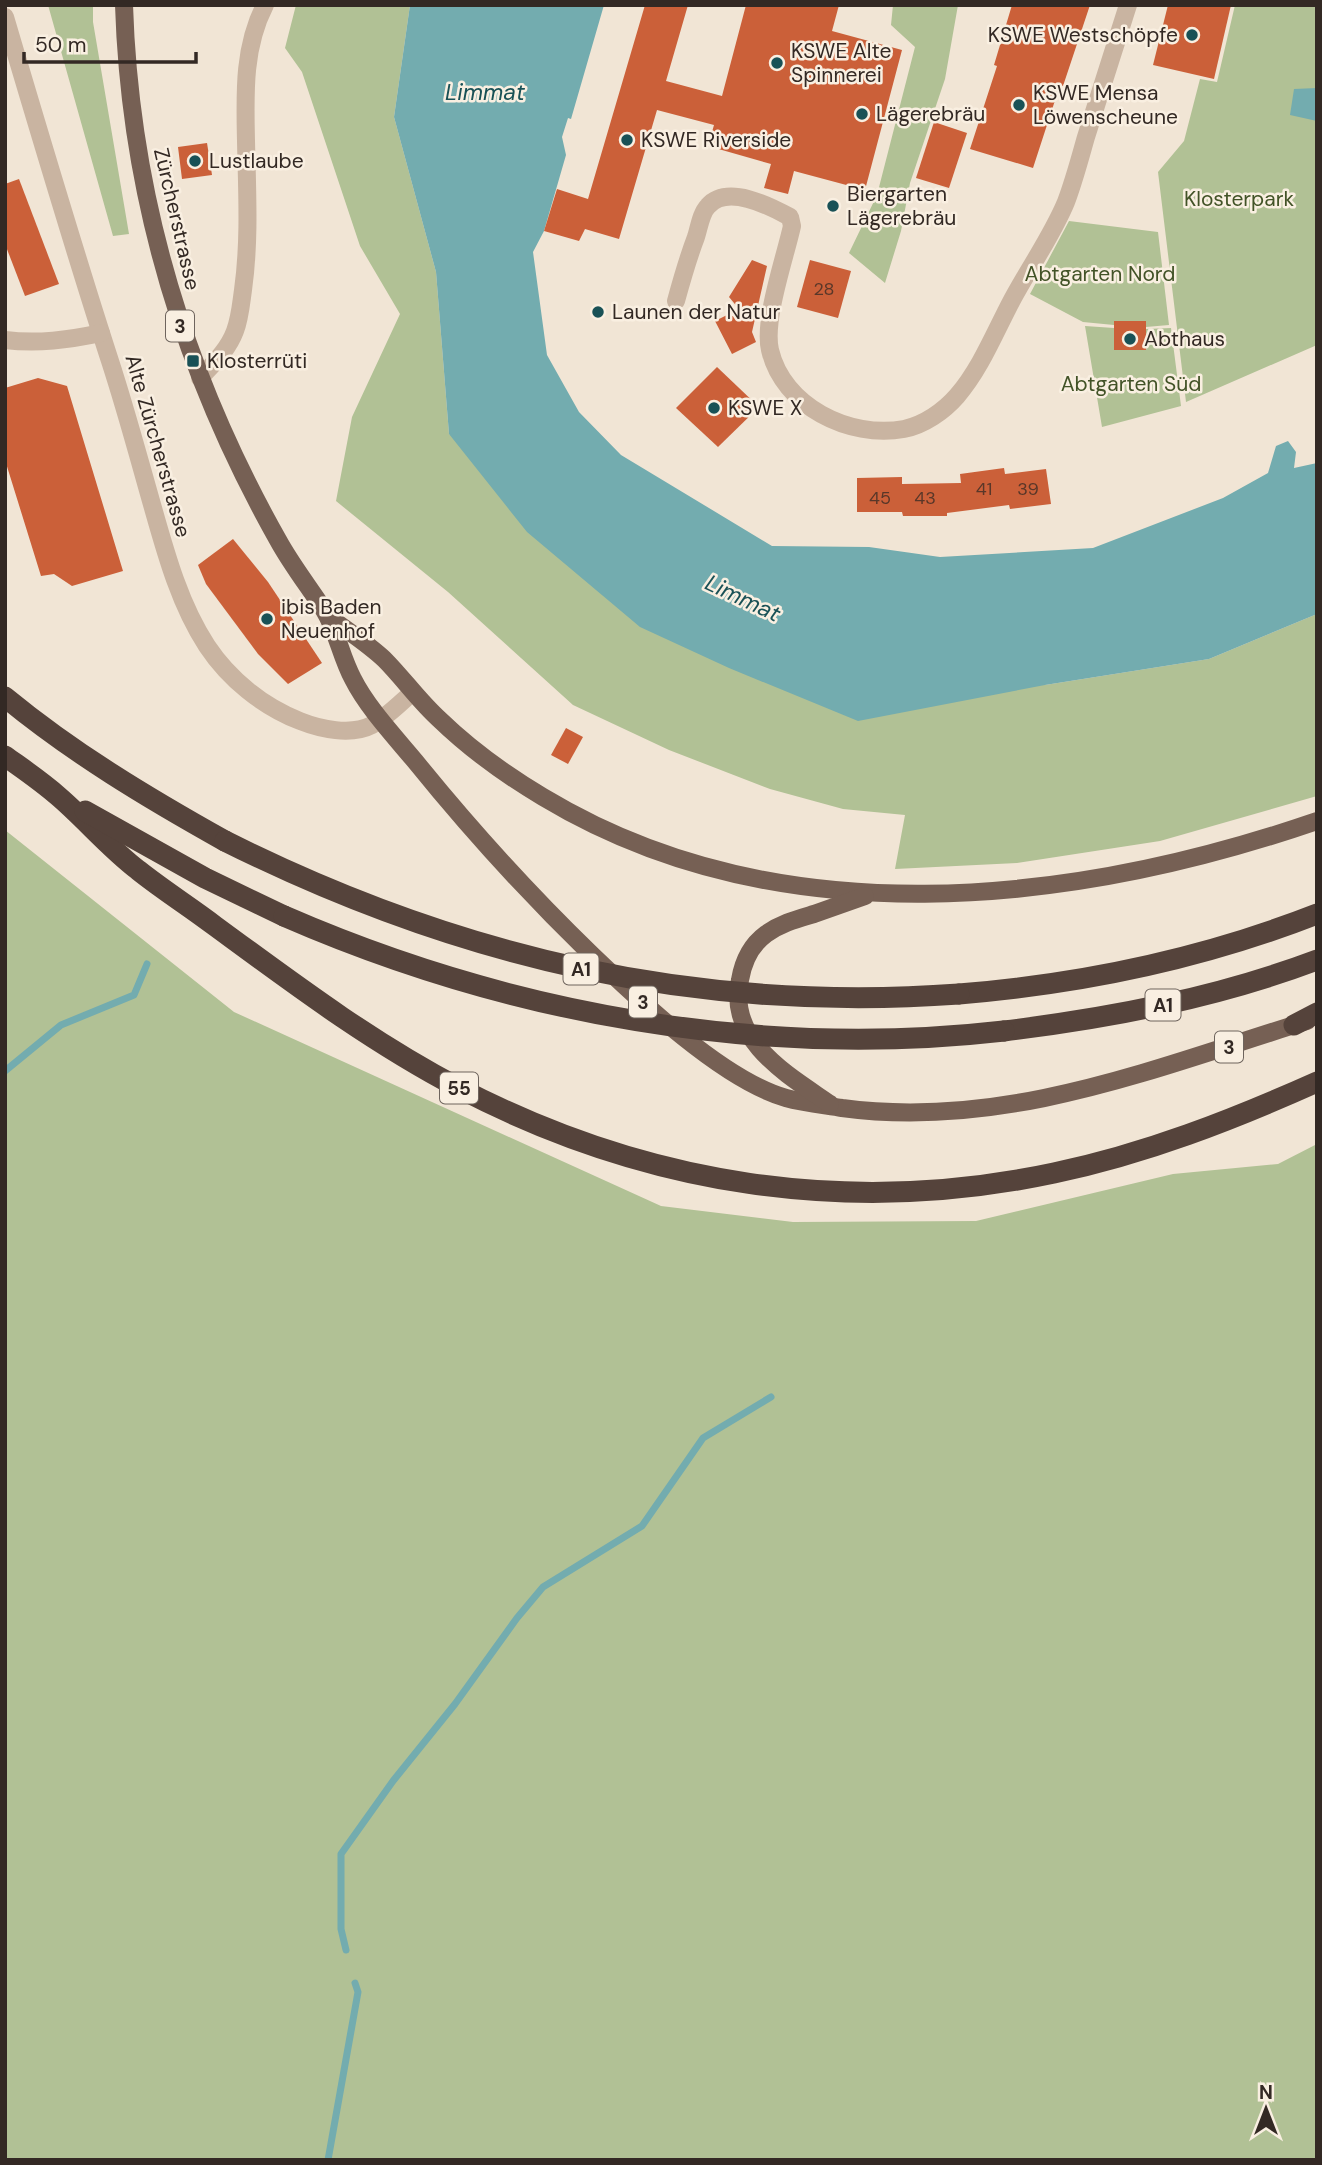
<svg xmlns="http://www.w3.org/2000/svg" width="1322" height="2165" viewBox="0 0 1322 2165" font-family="'DM Sans',sans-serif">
  <rect width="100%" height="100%" fill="#f1e5d5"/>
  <!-- green -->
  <g fill="#b1c195">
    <path d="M 48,5 L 93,5 L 93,22 L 129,234 L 113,236 Z"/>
    <path d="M 296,5 L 410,5 L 394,117 L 436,272 L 449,434 L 1045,685 L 1209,659 L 1317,614 L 1317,796 L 1160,841 L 1017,863 L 895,869 L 905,815 L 843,809 L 770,789 L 669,750 L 573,705 L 448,592 L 336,501 L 352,417 L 400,314 L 360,246 L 302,72 L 285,48 Z"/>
    <path d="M 893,5 L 958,5 L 945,79 L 910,183 L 901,231 L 885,283 L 849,253 L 877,195 L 915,47 L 891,25 Z"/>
    <path d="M 1235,5 L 1317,5 L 1317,345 L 1186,402 L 1158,172 L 1184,141 L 1200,79 L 1217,82 Z"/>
    <path d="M 1069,221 L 1158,232 L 1169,325 L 1146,327 L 1146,321 L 1114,325 L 1083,322 L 1030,294 Z"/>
    <path d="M 1085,326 L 1114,328 L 1114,350 L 1146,350 L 1146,329 L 1171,328 L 1181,406 L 1102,427 Z"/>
    <path d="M 5,830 L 234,1012 L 661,1206 L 793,1222 L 976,1221 L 1173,1174 L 1278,1164 L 1317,1144 L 1317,2160 L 5,2160 Z"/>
  </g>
  <!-- water -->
  <g fill="#73acaf">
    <path d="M 410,5 L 604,5 L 571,119 L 568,118 L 562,137 L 566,155 L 544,231 L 533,252 L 547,355 L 579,412 L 621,455 L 772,546 L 869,547 L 940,557 L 1093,548 L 1223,498 L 1268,473 L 1276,446 L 1288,441 L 1296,452 L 1294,468 L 1317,463 L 1317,614 L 1209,659 L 1045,685 L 858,721 L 729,668 L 640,627 L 527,532 L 449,434 L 436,272 L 394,117 Z"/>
    <path d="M 1317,88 L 1317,121 L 1290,115 L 1294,89 Z"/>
  </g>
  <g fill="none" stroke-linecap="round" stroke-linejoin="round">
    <!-- stream -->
    <g stroke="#73acaf" stroke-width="7">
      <path d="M 5,1071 L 61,1025 L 134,995 L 147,964"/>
      <path d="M 346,1950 L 341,1929 L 341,1854 L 393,1781 L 455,1704 L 517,1618 L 543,1587 L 642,1526 L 703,1438 L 771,1397"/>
      <path d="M 328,2160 L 358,1992 L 355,1983"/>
    </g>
  </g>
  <!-- building -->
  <g fill="#cb6039">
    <path d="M 645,5 L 688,5 L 666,81 L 722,96 L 746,5 L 839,5 L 832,31 L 902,50 L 865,190 L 794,171 L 788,194 L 764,188 L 771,164 L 708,146 L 714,125 L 657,110 L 619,239 L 585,229 L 579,241 L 544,231 L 557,189 L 588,199 Z"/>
    <path d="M 1012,5 L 1090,5 L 1063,86 L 1060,85 L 1033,168 L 970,149 L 997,66 L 994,65 Z"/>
    <path d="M 1168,5 L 1231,5 L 1214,79 L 1153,65 Z"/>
    <path d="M 934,122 L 967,133 L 949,188 L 916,178 Z"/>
    <path d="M 207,143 L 212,175 L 182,179 L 178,147 Z"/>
    <path d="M 19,179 L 59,284 L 25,296 L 5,244 L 5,184 Z"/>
    <path d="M 752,260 L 767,266 L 752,332 L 756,342 L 732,354 L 715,321 L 739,309 L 729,297 Z"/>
    <path d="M 810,260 L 851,271 L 838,318 L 797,307 Z"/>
    <rect x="1114" y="321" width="32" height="29"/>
    <path d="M 717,367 L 759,407 L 718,447 L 676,408 Z"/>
    <path d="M 38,378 L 67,386 L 123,571 L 72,586 L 54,574 L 41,576 L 5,460 L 5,388 Z"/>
    <path d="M 1004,468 L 1005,474 L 1046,469 L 1051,504 L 1010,509 L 1009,505 L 947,513 L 947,516 L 903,516 L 902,512 L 857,512 L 857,478 L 902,477 L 902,484 L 961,483 L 960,474 Z"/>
    <path d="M 233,539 L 268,582 L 322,663 L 288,684 L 258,654 L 206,584 L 198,565 Z"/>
    <path d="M 566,728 L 583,737 L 568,764 L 551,755 Z"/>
  </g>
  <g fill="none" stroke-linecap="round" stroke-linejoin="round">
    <!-- minor -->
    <g stroke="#c9b4a1" stroke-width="18">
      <path d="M 5,17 C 39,132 73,247 110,361 C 126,410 139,459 153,508 C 166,554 180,605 207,646 C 229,679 262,706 300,721 C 320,729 351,736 372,725 C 387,717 400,703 413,692"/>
      <path d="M 676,301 C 682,279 688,258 696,237 C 699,228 701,213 708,206 C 727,184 770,206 790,217 L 792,226 C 785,258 763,320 770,350 C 783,406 849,439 904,429 C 924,425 944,411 957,396 C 981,368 995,332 1012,300 C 1029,268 1052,236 1066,202 C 1074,181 1080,158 1086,137 C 1100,93 1114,49 1128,5"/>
      <path d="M 5,340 C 38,344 68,340 101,333"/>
      <path d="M 200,378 C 213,364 228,350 235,331 C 240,318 241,304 243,290 C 250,240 247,190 246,141 C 245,94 243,48 265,5"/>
    </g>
    <!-- primary -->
    <g stroke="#766054" stroke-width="18">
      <path d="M 124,5 C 130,195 185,375 278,540 C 291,564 309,587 324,610 C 337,631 341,657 353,679 C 367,707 395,737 415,761 C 470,829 529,894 592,955 C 640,1001 723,1080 786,1098 C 804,1103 824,1105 842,1108 C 1004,1130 1155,1068 1307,1021"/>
      <path d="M 328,616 C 346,630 367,643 384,659 C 403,678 419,701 439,719 C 470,749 506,775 543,797 C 777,938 1069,906 1317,821"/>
      <path d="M 830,1104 C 788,1075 727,1041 740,980 C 743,962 751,945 766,934 C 781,923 797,919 814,914 C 831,908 848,902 865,896"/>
    </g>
    <!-- motorway -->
    <g stroke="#55433b" stroke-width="21">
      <path d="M 5,697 C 73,753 148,798 225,841"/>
      <path d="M 5,756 C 23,769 41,781 58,796 C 85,819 109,848 138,870 C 163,890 190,907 215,926 C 294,984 371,1042 459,1088 C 645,1185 848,1217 1054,1173 C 1145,1154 1232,1120 1317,1082"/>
      <path d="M 85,811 L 205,878 L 284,916"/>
      <path d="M 959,994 C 1081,984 1202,959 1317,914"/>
      <path d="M 1294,1025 L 1317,1013"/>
      <path d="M 1004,1031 C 1110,1018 1216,998 1317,960"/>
    </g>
    <!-- motorway-bridge -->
    <g stroke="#55433b" stroke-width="21">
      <path d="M 225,841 C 459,958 696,1013 959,994"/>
      <path d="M 284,916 C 509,1014 759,1059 1004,1031"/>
    </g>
  </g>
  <!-- markers -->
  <g fill="#195156" stroke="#f9efe1" stroke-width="2.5">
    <circle cx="1192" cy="35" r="7"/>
    <circle cx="777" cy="63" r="7"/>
    <circle cx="1019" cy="105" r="7"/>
    <circle cx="862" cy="114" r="7"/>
    <circle cx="627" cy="140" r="7"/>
    <circle cx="195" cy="161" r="7"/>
    <circle cx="833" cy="206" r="7"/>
    <circle cx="598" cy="312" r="7"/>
    <circle cx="1130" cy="339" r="7"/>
    <rect x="186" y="354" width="14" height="14" rx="3.5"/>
    <circle cx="714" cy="408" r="7"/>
    <circle cx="267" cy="619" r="7"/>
  </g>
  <g text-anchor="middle" stroke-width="5" stroke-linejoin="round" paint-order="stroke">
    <!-- number labels -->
    <g font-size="18" fill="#593729">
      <text x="824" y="295">28</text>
      <text x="984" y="495">41</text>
      <text x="1028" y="495">39</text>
      <text x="880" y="504">45</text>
      <text x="925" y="504">43</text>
    </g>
    <!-- shield labels -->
    <g fill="#f9efe1" stroke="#6e645d" stroke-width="2">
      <rect x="166" y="310.5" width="28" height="31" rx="5"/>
      <rect x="563.5" y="953.5" width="35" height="31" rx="5"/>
      <rect x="629" y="986.5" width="28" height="31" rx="5"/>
      <rect x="1145.5" y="989.5" width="35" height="31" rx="5"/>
      <rect x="1215" y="1031.5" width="28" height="31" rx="5"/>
      <rect x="440" y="1072.5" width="38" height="31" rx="5"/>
    </g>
    <g font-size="19" font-weight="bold" fill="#332924">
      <text x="180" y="333">3</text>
      <text x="581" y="976">A1</text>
      <text x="643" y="1009">3</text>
      <text x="1163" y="1012">A1</text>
      <text x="1229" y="1054">3</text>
      <text x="459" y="1095">55</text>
    </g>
    <!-- poi labels -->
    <g font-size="21" fill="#332924" stroke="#f9efe1" text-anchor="start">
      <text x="1178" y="42" text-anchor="end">KSWE Westschöpfe</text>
      <text x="791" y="58">KSWE Alte<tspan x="791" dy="24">Spinnerei</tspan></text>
      <text x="1033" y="100">KSWE Mensa<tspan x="1033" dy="24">Löwenscheune</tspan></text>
      <text x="876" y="121">Lägerebräu</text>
      <text x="641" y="147">KSWE Riverside</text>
      <text x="209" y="168">Lustlaube</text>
      <text x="847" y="201">Biergarten<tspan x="847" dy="24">Lägerebräu</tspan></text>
      <text x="612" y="319">Launen der Natur</text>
      <text x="1144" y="346">Abthaus</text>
      <text x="207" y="368">Klosterrüti</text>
      <text x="728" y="415">KSWE X</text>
      <text x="281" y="614">ibis Baden<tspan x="281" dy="24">Neuenhof</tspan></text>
    </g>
    <!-- park labels -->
    <g font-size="21" fill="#425327" stroke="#f9efe1">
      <text x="1239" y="206">Klosterpark</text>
      <text x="1100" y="281">Abtgarten Nord</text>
      <text x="1131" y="391">Abtgarten Süd</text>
    </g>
    <!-- street labels -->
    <g font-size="21" fill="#332924" stroke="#f9efe1">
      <text transform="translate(177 219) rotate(77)" y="7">Zürcherstrasse</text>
      <text transform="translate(158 446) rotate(74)" y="7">Alte Zürcherstrasse</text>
    </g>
    <!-- water labels -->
    <g font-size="23" font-style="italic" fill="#195156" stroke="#f9efe1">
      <text x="485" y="100">Limmat</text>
      <text transform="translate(743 598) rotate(25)" y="8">Limmat</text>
    </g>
  </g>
  <!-- border -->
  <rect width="1322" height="2165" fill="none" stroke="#332924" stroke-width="14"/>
  <!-- north arrow -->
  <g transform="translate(1266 2109)" stroke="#f9efe1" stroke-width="5" paint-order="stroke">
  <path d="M0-5L12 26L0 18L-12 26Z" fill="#332924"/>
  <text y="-10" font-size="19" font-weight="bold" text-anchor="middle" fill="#332924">N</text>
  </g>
  <!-- scale -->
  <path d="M24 52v10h172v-10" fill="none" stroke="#332924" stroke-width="3.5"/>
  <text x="35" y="52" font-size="21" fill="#332924" stroke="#f9efe1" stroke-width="5" paint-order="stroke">50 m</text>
</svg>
